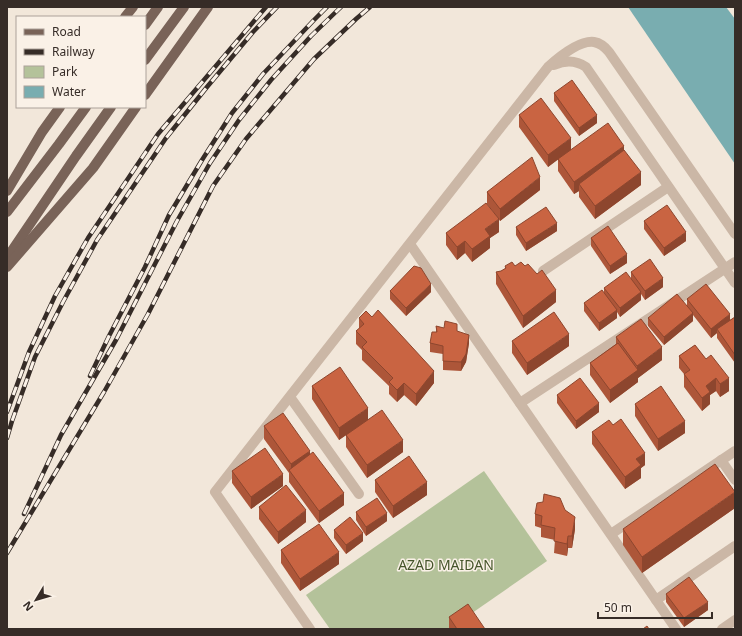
<svg xmlns="http://www.w3.org/2000/svg" width="742" height="636" viewBox="0 0 742 636" font-family="'Noto Sans',sans-serif">
  <rect width="100%" height="100%" fill="#f2e7da"/>
  <!-- green -->
  <path fill="#b4c29a" d="M 484,471 L 547,561 L 449,629 L 330,629 L 306,595 Z"/>
  <!-- water -->
  <path fill="#79adb0" d="M 628,7 L 726,7 L 735,19 L 735,164 Z"/>
  <g fill="none" stroke-linecap="round" stroke-linejoin="round">
    <!-- street -->
    <g stroke="#cbb7a6" stroke-width="10">
      <path d="M 554,65 C 565,60 576,60 586,67 L 735,283"/>
      <path d="M 410,244 L 676,629"/>
      <path d="M 543,271 L 668,187"/>
      <path d="M 290,397 L 359,494"/>
      <path d="M 520,403 L 735,262"/>
      <path d="M 721,460 L 735,480"/>
      <path d="M 611,534 L 735,451"/>
      <path d="M 656,600 L 735,546"/>
      <path d="M 310,629 L 215,492 L 548,67 C 558,58 579,40 594,42 C 600,43 605,47 609,52 L 735,234"/>
      <path d="M 722,629 L 735,620"/>
    </g>
    <!-- primary -->
    <g stroke="#796358" stroke-width="10">
      <path d="M 125,17 L 133,7"/>
      <path d="M 145,25 L 158,7"/>
      <path d="M 145,60 L 184,7"/>
      <path d="M 145,95 L 208,7"/>
      <path d="M 7,191 L 42,132 L 60,107"/>
      <path d="M 7,212 L 59,144 L 86,107"/>
      <path d="M 7,258 L 76,156 L 111,107"/>
      <path d="M 7,267 L 93,168 L 136,107"/>
    </g>
    <!-- rail casing -->
    <g stroke="#362c27" stroke-width="4.5">
      <g id="rail">
        <path d="M 90,376 L 109,336 L 145,267 L 169,215 L 202,160 L 232,113 L 263,74 L 314,20 L 327,7"/>
        <path d="M 7,412 L 29,352 L 55,296 L 88,238 L 158,134 L 266,7"/>
        <path d="M 7,438 L 12,421 L 35,357 L 63,302 L 97,240 L 166,138 L 207,87 L 253,32 L 277,7"/>
        <path d="M 24,514 L 61,435 L 116,340 L 177,221 L 210,163 L 239,120 L 271,80 L 311,36 L 341,7"/>
        <path d="M 7,553 L 104,392 L 148,314 L 213,186 L 246,139 L 314,59 L 356,19 L 370,7"/>
      </g>
    </g>
    <!-- rail -->
    <use href="#rail" stroke="#faf1e7" stroke-width="3" stroke-dasharray="9" stroke-linecap="butt"/>
  </g>
  <!-- wall -->
  <g fill="#ad5639">
    <path d="M 554,93 L 597,123 L 579,136 L 554,101 Z"/>
    <path d="M 519,115 L 571,150 L 624,150 L 641,185 L 595,219 L 579,197 L 579,191 L 574,194 L 558,171 L 558,159 L 548,167 L 519,127 Z"/>
    <path d="M 540,190 L 500,221 L 487,204 L 487,192 Z"/>
    <path d="M 644,221 L 686,241 L 664,256 L 644,229 Z"/>
    <path d="M 516,227 L 557,231 L 526,251 L 516,235 Z"/>
    <path d="M 499,232 L 490,238 L 490,248 L 472,262 L 465,253 L 457,260 L 446,245 L 446,233 Z"/>
    <path d="M 591,238 L 627,263 L 610,274 L 591,246 Z"/>
    <path d="M 505,266 L 525,266 L 537,274 L 556,302 L 523,328 L 496,284 L 496,272 L 501,271 L 505,269 Z"/>
    <path d="M 631,272 L 663,287 L 645,300 L 641,294 L 641,300 L 620,317 L 617,312 L 617,318 L 599,331 L 584,311 L 584,303 L 604,293 L 604,288 L 631,280 Z"/>
    <path d="M 390,291 L 431,292 L 406,316 L 390,299 Z"/>
    <path d="M 687,299 L 730,320 L 735,317 L 735,363 L 717,338 L 717,333 L 711,338 L 693,315 L 693,321 L 664,345 L 648,326 L 648,318 L 687,305 Z"/>
    <path d="M 359,318 L 434,383 L 416,406 L 404,395 L 397,402 L 389,394 L 389,386 L 362,360 L 362,350 L 356,344 L 356,331 L 359,329 Z"/>
    <path d="M 436,326 L 457,332 L 469,343 L 466,362 L 461,371 L 443,370 L 443,354 L 430,352 L 430,343 L 436,332 Z"/>
    <path d="M 616,337 L 662,360 L 638,378 L 638,382 L 610,403 L 590,375 L 590,363 L 616,344 Z"/>
    <path d="M 512,341 L 569,346 L 527,375 L 512,353 Z"/>
    <path d="M 695,345 L 729,391 L 720,397 L 716,391 L 710,395 L 710,404 L 702,411 L 684,387 L 684,374 L 679,368 L 679,356 Z"/>
    <path d="M 312,386 L 368,420 L 403,452 L 367,478 L 346,447 L 346,435 L 339,440 L 312,399 Z"/>
    <path d="M 557,395 L 599,412 L 576,429 L 557,403 Z"/>
    <path d="M 635,404 L 685,433 L 658,451 L 635,416 Z"/>
    <path d="M 613,425 L 645,465 L 641,468 L 641,478 L 625,489 L 592,444 L 592,432 Z"/>
    <path d="M 264,426 L 310,454 L 344,505 L 319,523 L 289,482 L 289,473 L 264,439 Z"/>
    <path d="M 232,471 L 283,486 L 251,509 L 232,483 Z"/>
    <path d="M 375,480 L 427,495 L 393,518 L 375,492 Z"/>
    <path d="M 259,507 L 306,522 L 278,544 L 259,519 Z"/>
    <path d="M 735,508 L 642,573 L 623,545 L 623,529 Z"/>
    <path d="M 565,510 L 575,529 L 572,548 L 568,548 L 567,556 L 554,553 L 555,540 L 541,537 L 541,528 L 535,526 L 535,514 Z"/>
    <path d="M 356,512 L 387,521 L 366,536 L 356,520 Z"/>
    <path d="M 334,530 L 363,541 L 346,554 L 334,538 Z"/>
    <path d="M 281,550 L 339,564 L 300,591 L 281,563 Z"/>
    <path d="M 666,594 L 708,610 L 684,627 L 666,602 Z"/>
    <path d="M 449,617 L 485,629 L 449,629 Z"/>
  </g>
  <!-- shaded-wall -->
  <g fill="#8d462e">
    <path d="M 597,115 L 597,123 L 579,136 L 579,128 Z"/>
    <path d="M 571,138 L 571,150 L 548,167 L 548,155 Z"/>
    <path d="M 624,146 L 624,158 L 579,184 L 579,191 L 574,194 L 574,182 Z"/>
    <path d="M 641,172 L 641,185 L 595,219 L 595,206 Z"/>
    <path d="M 540,177 L 540,190 L 500,221 L 500,209 Z"/>
    <path d="M 499,219 L 499,232 L 490,238 L 490,248 L 472,262 L 472,249 L 485,229 Z"/>
    <path d="M 557,223 L 557,231 L 526,251 L 526,243 Z"/>
    <path d="M 686,232 L 686,241 L 664,256 L 664,248 Z"/>
    <path d="M 465,241 L 465,253 L 457,260 L 457,247 Z"/>
    <path d="M 627,254 L 627,263 L 610,274 L 610,266 Z"/>
    <path d="M 663,278 L 663,287 L 645,300 L 645,291 Z"/>
    <path d="M 431,284 L 431,292 L 406,316 L 406,308 Z"/>
    <path d="M 556,290 L 556,302 L 523,328 L 523,316 Z"/>
    <path d="M 641,292 L 641,300 L 620,317 L 620,308 Z"/>
    <path d="M 617,310 L 617,318 L 599,331 L 599,323 Z"/>
    <path d="M 693,313 L 693,321 L 664,345 L 664,337 Z"/>
    <path d="M 730,314 L 730,322 L 717,329 L 717,333 L 711,338 L 711,329 Z"/>
    <path d="M 569,334 L 569,346 L 527,375 L 527,363 Z"/>
    <path d="M 469,335 L 469,343 L 466,362 L 461,371 L 461,362 Z"/>
    <path d="M 662,347 L 662,360 L 638,378 L 638,382 L 610,403 L 610,390 L 637,370 L 637,366 Z"/>
    <path d="M 434,371 L 434,383 L 416,406 L 416,394 Z"/>
    <path d="M 716,378 L 716,391 L 710,395 L 710,404 L 702,411 L 702,398 L 706,386 Z"/>
    <path d="M 729,378 L 729,391 L 720,397 L 720,384 Z"/>
    <path d="M 404,383 L 404,395 L 397,402 L 397,390 Z"/>
    <path d="M 599,403 L 599,412 L 576,429 L 576,421 Z"/>
    <path d="M 368,408 L 368,420 L 339,440 L 339,428 Z"/>
    <path d="M 685,421 L 685,433 L 658,451 L 658,439 Z"/>
    <path d="M 403,440 L 403,452 L 367,478 L 367,465 Z"/>
    <path d="M 310,451 L 310,463 L 291,473 L 291,464 Z"/>
    <path d="M 645,453 L 645,465 L 641,468 L 641,478 L 625,489 L 625,477 L 636,459 Z"/>
    <path d="M 283,474 L 283,486 L 251,509 L 251,497 Z"/>
    <path d="M 427,482 L 427,495 L 393,518 L 393,506 Z"/>
    <path d="M 735,492 L 735,508 L 642,573 L 642,557 Z"/>
    <path d="M 344,493 L 344,505 L 319,523 L 319,511 Z"/>
    <path d="M 306,510 L 306,522 L 278,544 L 278,532 Z"/>
    <path d="M 387,513 L 387,521 L 366,536 L 366,527 Z"/>
    <path d="M 575,517 L 575,529 L 572,548 L 572,536 Z"/>
    <path d="M 363,533 L 363,541 L 346,554 L 346,545 Z"/>
    <path d="M 568,536 L 568,548 L 567,556 L 567,544 Z"/>
    <path d="M 339,552 L 339,564 L 300,591 L 300,579 Z"/>
    <path d="M 708,602 L 708,610 L 684,627 L 684,618 Z"/>
  </g>
  <!-- building -->
  <g fill="#c96442" stroke="#8d462e">
    <path d="M 572,80 L 597,115 L 579,128 L 554,93 Z"/>
    <path d="M 541,98 L 571,138 L 548,155 L 519,115 Z"/>
    <path d="M 608,123 L 624,146 L 574,182 L 558,159 Z"/>
    <path d="M 624,150 L 641,172 L 595,206 L 579,184 Z"/>
    <path d="M 532,157 L 540,177 L 500,209 L 487,192 Z"/>
    <path d="M 486,203 L 499,219 L 485,229 L 490,236 L 472,249 L 465,241 L 457,247 L 446,233 Z"/>
    <path d="M 667,205 L 686,232 L 664,248 L 644,221 Z"/>
    <path d="M 546,207 L 557,223 L 526,243 L 516,227 Z"/>
    <path d="M 608,226 L 627,254 L 610,266 L 591,238 Z"/>
    <path d="M 650,259 L 663,278 L 645,291 L 631,272 Z"/>
    <path d="M 512,262 L 515,266 L 521,262 L 525,266 L 528,264 L 537,274 L 542,270 L 556,290 L 523,316 L 496,272 L 501,271 L 506,268 L 505,266 Z"/>
    <path d="M 414,266 L 421,268 L 431,284 L 406,308 L 390,291 Z"/>
    <path d="M 626,272 L 641,292 L 620,308 L 604,288 Z"/>
    <path d="M 706,284 L 730,314 L 711,329 L 687,299 Z"/>
    <path d="M 602,290 L 617,310 L 599,323 L 584,303 Z"/>
    <path d="M 677,294 L 693,313 L 664,337 L 648,318 Z"/>
    <path d="M 378,310 L 434,371 L 416,394 L 404,383 L 397,390 L 389,382 L 393,378 L 362,347 L 367,342 L 356,331 L 364,324 L 359,318 L 366,311 L 372,317 Z"/>
    <path d="M 554,312 L 569,334 L 527,363 L 512,341 Z"/>
    <path d="M 735,317 L 735,355 L 717,329 Z"/>
    <path d="M 641,319 L 662,347 L 637,366 L 616,337 Z"/>
    <path d="M 445,321 L 457,324 L 457,331 L 469,335 L 466,354 L 461,362 L 443,361 L 443,346 L 430,343 L 432,332 L 437,332 L 436,326 L 444,328 Z"/>
    <path d="M 618,343 L 638,370 L 610,390 L 590,363 Z"/>
    <path d="M 695,345 L 706,359 L 711,355 L 729,378 L 720,384 L 716,378 L 706,386 L 710,392 L 702,398 L 684,374 L 690,370 L 679,356 Z"/>
    <path d="M 340,367 L 368,408 L 339,428 L 312,386 Z"/>
    <path d="M 580,378 L 599,403 L 576,421 L 557,395 Z"/>
    <path d="M 661,386 L 685,421 L 658,439 L 635,404 Z"/>
    <path d="M 382,410 L 403,440 L 367,465 L 346,435 Z"/>
    <path d="M 283,413 L 310,451 L 291,464 L 264,426 Z"/>
    <path d="M 621,419 L 645,453 L 636,459 L 641,465 L 625,477 L 592,432 L 609,420 L 613,425 Z"/>
    <path d="M 265,448 L 283,474 L 251,497 L 232,471 Z"/>
    <path d="M 313,452 L 344,493 L 319,511 L 289,470 Z"/>
    <path d="M 409,456 L 427,482 L 393,506 L 375,480 Z"/>
    <path d="M 715,464 L 735,492 L 642,557 L 623,529 Z"/>
    <path d="M 286,485 L 306,510 L 278,532 L 259,507 Z"/>
    <path d="M 544,494 L 560,498 L 565,510 L 575,517 L 572,536 L 568,536 L 567,544 L 554,541 L 555,528 L 541,525 L 542,516 L 535,514 L 537,503 L 543,502 Z"/>
    <path d="M 377,498 L 387,513 L 366,527 L 356,512 Z"/>
    <path d="M 350,517 L 363,533 L 346,545 L 334,530 Z"/>
    <path d="M 319,524 L 339,552 L 300,579 L 281,550 Z"/>
    <path d="M 689,577 L 708,602 L 684,618 L 666,594 Z"/>
    <path d="M 468,604 L 485,629 L 457,629 L 449,617 Z"/>
    <path d="M 647,626 L 649,629 L 643,629 Z"/>
  </g>
  <g text-anchor="middle" stroke-width="3" stroke-linejoin="round" paint-order="stroke">
    <!-- park labels -->
    <g font-size="14" fill="#45552a" stroke="#faf1e7">
      <text x="446" y="570">AZAD MAIDAN</text>
    </g>
  </g>
  <!-- border -->
  <rect width="742" height="636" fill="none" stroke="#362c27" stroke-width="16"/>
  <!-- legend -->
  <rect x="16" y="16" width="130" height="92" fill="#faf1e7" stroke="#aca29a"/>
  <rect x="24" y="29" width="20" height="6" fill="#796358" stroke="#aca29a"/>
  <text x="52" y="36" font-size="12" fill="#362c27">Road</text>
  <rect x="24" y="49" width="20" height="6" fill="#362c27" stroke="#aca29a"/>
  <text x="52" y="56" font-size="12" fill="#362c27">Railway</text>
  <rect x="24" y="66" width="20" height="12" fill="#b4c29a" stroke="#aca29a"/>
  <text x="52" y="76" font-size="12" fill="#362c27">Park</text>
  <rect x="24" y="86" width="20" height="12" fill="#79adb0" stroke="#aca29a"/>
  <text x="52" y="96" font-size="12" fill="#362c27">Water</text>
  <!-- north arrow -->
  <g transform="translate(36 600) rotate(232)" stroke="#faf1e7" stroke-width="3" paint-order="stroke">
  <path d="M0-3L7 15L0 10L-7 15Z" fill="#362c27"/>
  <text y="-6" font-size="11" font-weight="bold" text-anchor="middle" fill="#362c27">N</text>
  </g>
  <!-- scale -->
  <path d="M598 612v6h114v-6" fill="none" stroke="#362c27" stroke-width="2"/>
  <text x="604" y="612" font-size="12" fill="#362c27" stroke="#faf1e7" stroke-width="3" paint-order="stroke">50 m</text>
</svg>
